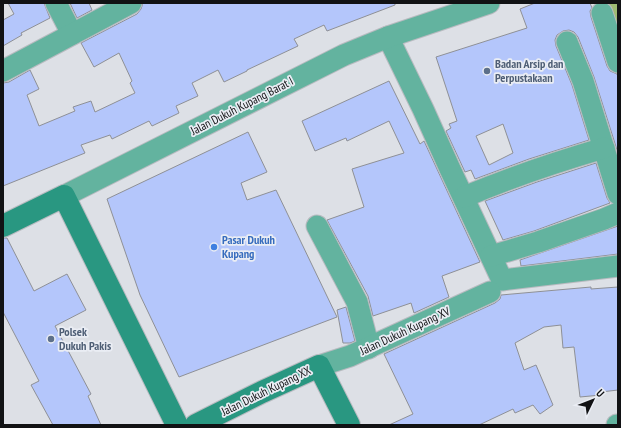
<svg xmlns="http://www.w3.org/2000/svg" width="621" height="428" viewBox="0 0 621 428" font-family="'PT Sans Narrow',sans-serif">
  <rect width="100%" height="100%" fill="#dde0e6"/>
  <!-- green -->
  <path fill="#9fbc73" d="M 608,3 L 618,3 L 618,29 L 615,30 Z"/>
  <!-- building -->
  <g fill="#b4c6fb" stroke="#8e9096" fill-rule="evenodd">
    <path d="M 8,3 L 44,3 L 50,18 L 21,33 L 22,35 L 3,46 L 3,20 L 14,14 Z"/>
    <path d="M 70,3 L 89,3 L 92,10 L 77,18 Z"/>
    <path d="M 143,3 L 395,3 L 395,5 L 327,31 L 324,25 L 294,39 L 298,46 L 247,70 L 247,71 L 224,82 L 218,70 L 192,83 L 198,96 L 176,106 L 179,113 L 152,126 L 149,121 L 112,139 L 110,135 L 81,145 L 85,153 L 3,186 L 3,83 L 9,82 L 30,70 L 39,89 L 27,95 L 39,126 L 75,111 L 73,107 L 91,101 L 95,112 L 135,93 L 130,83 L 132,81 L 119,53 L 94,67 L 81,43 L 137,14 L 141,9 Z"/>
    <path d="M 535,3 L 590,3 L 592,8 L 590,11 L 591,17 L 607,66 L 610,71 L 617,74 L 618,76 L 618,153 L 594,77 L 578,37 L 574,32 L 569,30 L 563,31 L 557,35 L 555,40 L 556,46 L 572,85 L 589,140 L 529,159 L 475,179 L 471,170 L 465,172 L 446,131 L 451,128 L 449,124 L 457,121 L 436,57 L 527,28 L 520,9 ZM 503,124 L 513,153 L 489,165 L 476,136 Z"/>
    <path d="M 389,81 L 420,144 L 424,141 L 480,262 L 442,276 L 449,297 L 414,313 L 411,303 L 373,316 L 368,296 L 327,220 L 364,207 L 352,169 L 404,153 L 389,121 L 347,141 L 346,138 L 315,151 L 302,121 Z"/>
    <path d="M 248,132 L 267,172 L 241,183 L 247,200 L 276,190 L 337,317 L 179,377 L 140,295 L 107,199 Z"/>
    <path d="M 596,163 L 607,198 L 610,203 L 534,231 L 503,240 L 485,201 L 537,182 Z"/>
    <path d="M 618,226 L 618,254 L 521,266 L 520,260 Z"/>
    <path d="M 3,238 L 7,238 L 34,291 L 67,274 L 86,310 L 55,326 L 91,394 L 88,396 L 101,425 L 53,425 L 31,385 L 39,381 L 3,312 Z"/>
    <path d="M 591,287 L 591,289 L 618,287 L 618,390 L 601,392 L 601,395 L 580,397 L 574,347 L 563,348 L 561,325 L 544,327 L 515,343 L 524,370 L 536,365 L 553,405 L 540,414 L 533,405 L 515,413 L 513,409 L 479,425 L 389,425 L 413,414 L 384,354 L 495,303 L 500,299 L 501,295 Z"/>
    <path d="M 346,307 L 355,341 L 350,343 L 343,343 L 337,310 Z"/>
  </g>
  <g fill="none" stroke-linecap="round" stroke-linejoin="round">
    <!-- street casing -->
    <g stroke="#b8bbc0" stroke-width="23">
      <g id="street">
        <path d="M 56,3 L 72,34"/>
        <path d="M 602,13 L 618,62"/>
        <path d="M 388,37 L 423,109 L 450,169 L 502,280 L 618,266"/>
        <path d="M 567,42 L 583,81 L 618,194"/>
        <path d="M 3,71 L 131,3"/>
        <path d="M 64,196 L 344,55 L 388,37 L 489,3"/>
        <path d="M 464,197 C 509,178 556,162 604,148"/>
        <path d="M 317,226 L 357,302 L 369,348"/>
        <path d="M 491,256 L 538,242 L 604,219 L 618,213"/>
        <path d="M 319,366 L 350,356 L 490,292"/>
        <path d="M 617,425 L 618,425"/>
      </g>
    </g>
    <!-- secondary casing -->
    <g stroke="#b8bbc0" stroke-width="24">
      <g id="secondary">
        <path d="M 3,226 L 64,196 L 177,425"/>
        <path d="M 196,425 L 262,392 L 319,366 L 349,425"/>
      </g>
    </g>
    <!-- street -->
    <use href="#street" stroke="#63b39f" stroke-width="21"/>
    <!-- secondary -->
    <use href="#secondary" stroke="#299781" stroke-width="22"/>
  </g>
  <!-- markers -->
  <g fill="#5c6f8a" stroke="#eaedf4" stroke-width="1.5">
    <circle cx="487" cy="71" r="4"/>
    <circle cx="51" cy="339" r="4"/>
  </g>
  <circle fill="#3f7fe0" stroke="#eaedf4" stroke-width="1.5" cx="214" cy="247" r="4"/>
  <g text-anchor="middle" stroke-width="3.5" stroke-linejoin="round" paint-order="stroke">
    <!-- service labels -->
    <g font-size="12" font-weight="bold" fill="#4e5e75" stroke="#eaedf4" text-anchor="start">
      <text x="495" y="68">Badan Arsip dan<tspan x="495" dy="14">Perpustakaan</tspan></text>
      <text x="59" y="336">Polsek<tspan x="59" dy="14">Dukuh Pakis</tspan></text>
    </g>
    <!-- street labels -->
    <g font-size="12" fill="#111214" stroke="#eaedf4">
      <text transform="translate(242 106) rotate(-27)" y="4">Jalan Dukuh Kupang Barat I</text>
      <text transform="translate(405 331) rotate(-25)" y="4">Jalan Dukuh Kupang XV</text>
      <text transform="translate(266 391) rotate(-26)" y="4">Jalan Dukuh Kupang XX</text>
    </g>
    <!-- shop labels -->
    <g font-size="12" font-weight="bold" fill="#366cbe" stroke="#eaedf4" text-anchor="start">
      <text x="222" y="244">Pasar Dukuh<tspan x="222" dy="14">Kupang</tspan></text>
    </g>
  </g>
  <!-- border -->
  <rect width="621" height="428" fill="none" stroke="#111214" stroke-width="8"/>
  <!-- north arrow -->
  <g transform="translate(593 400) rotate(47)" stroke="#eaedf4" stroke-width="3" paint-order="stroke">
  <path d="M0-3L7 15L0 10L-7 15Z" fill="#111214"/>
  <text y="-6" font-size="11" font-weight="bold" text-anchor="middle" fill="#111214">U</text>
  </g>
</svg>
